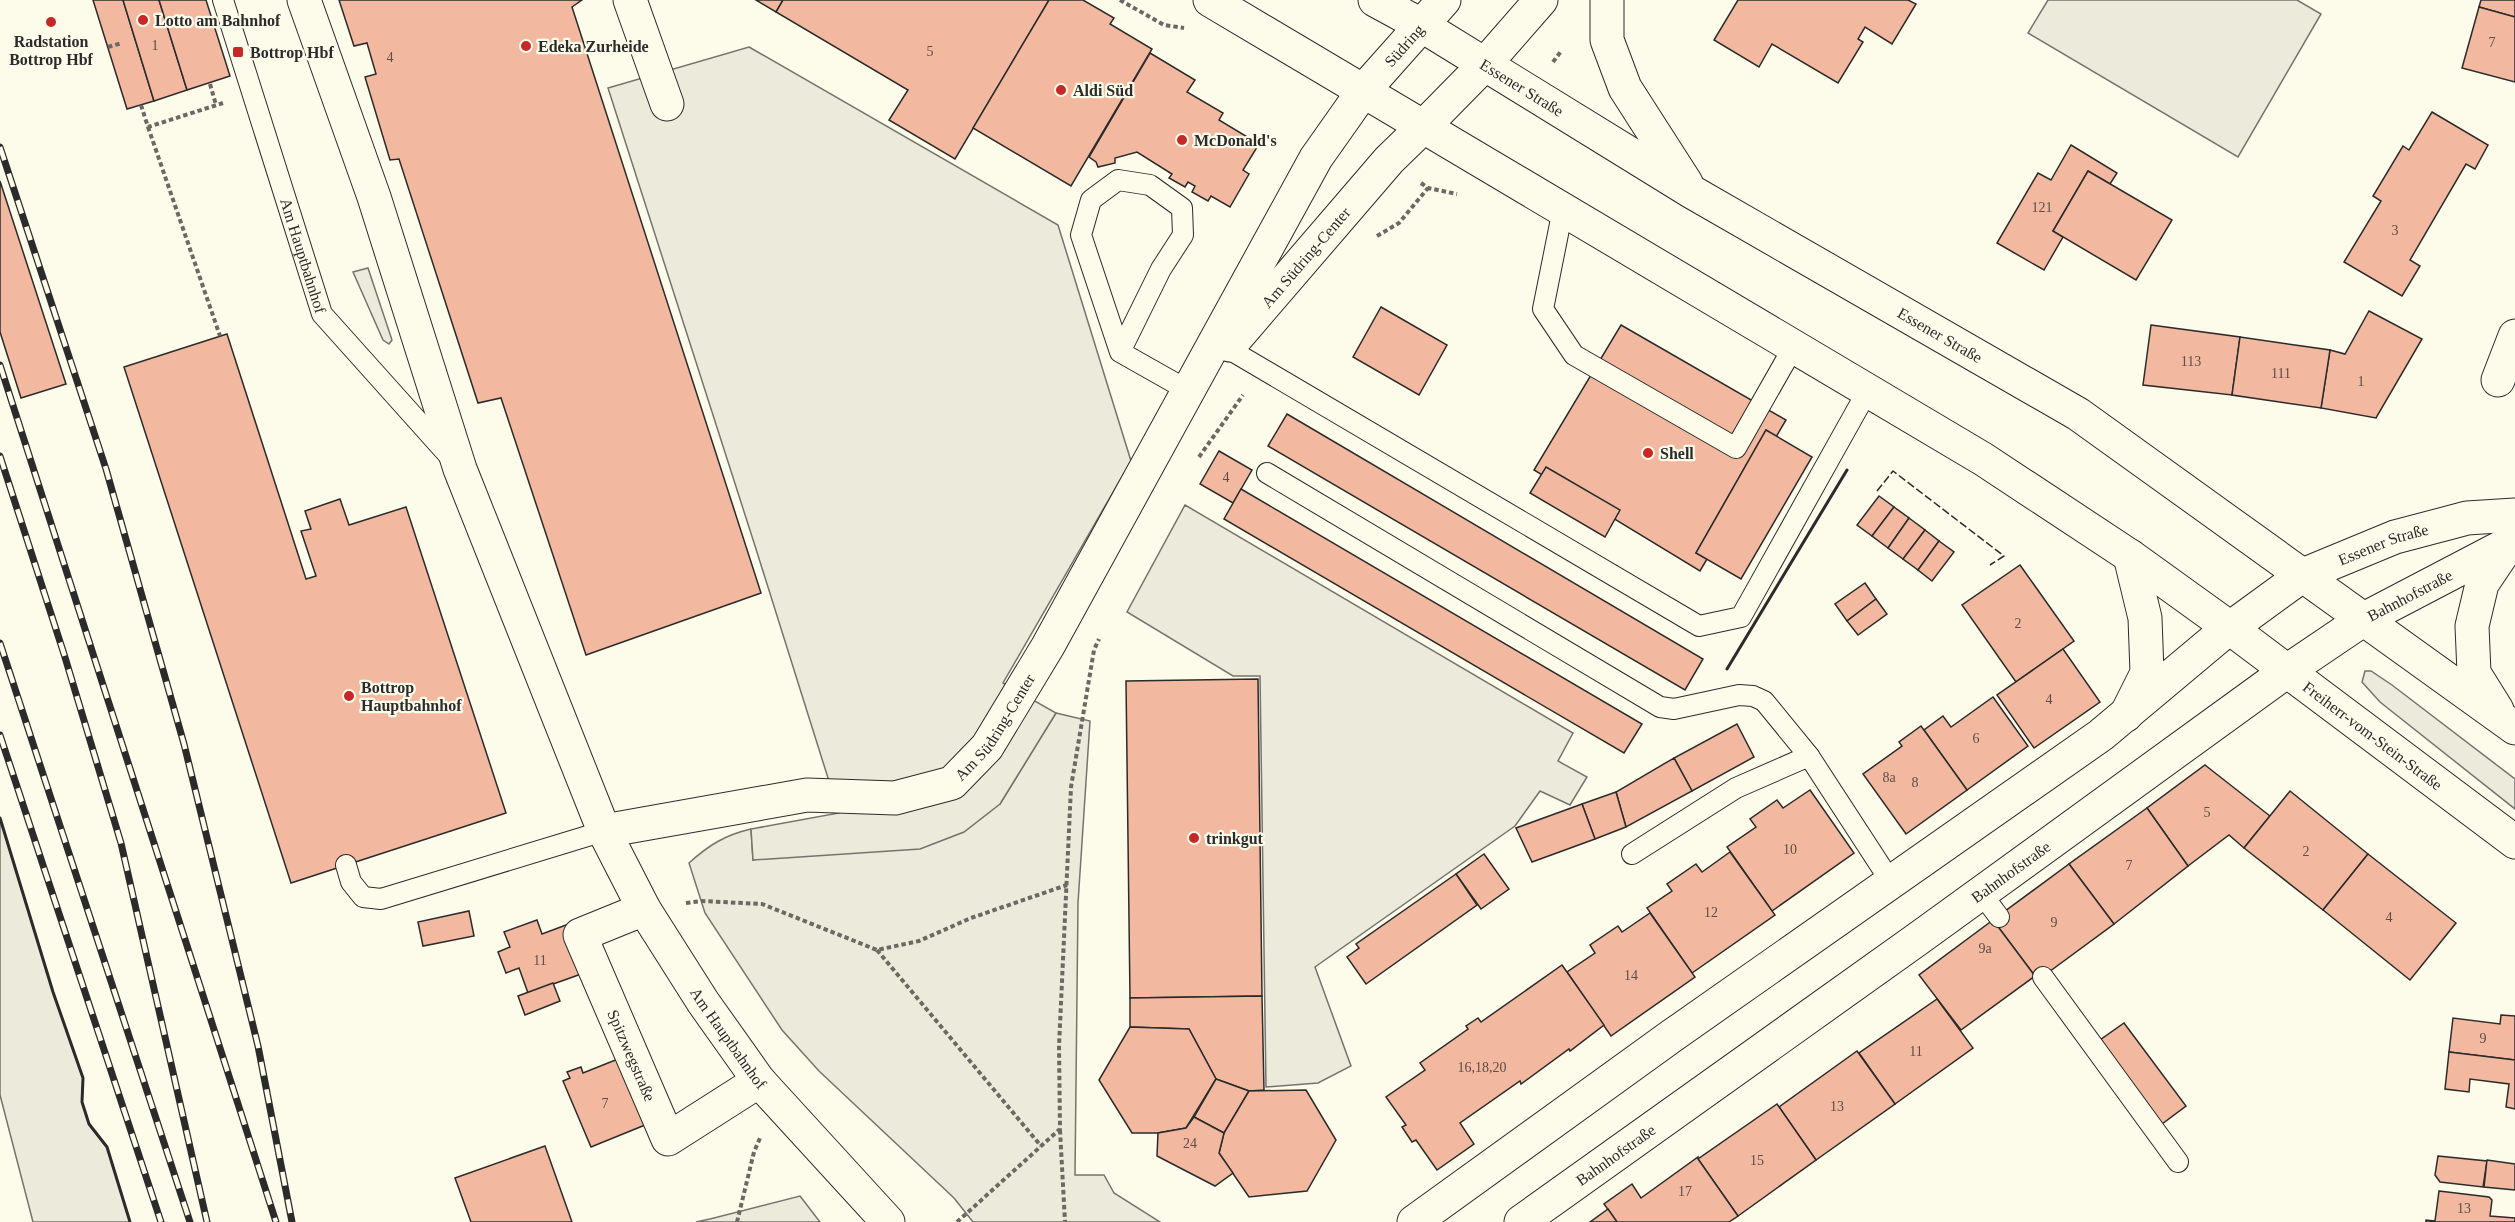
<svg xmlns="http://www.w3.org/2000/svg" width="2515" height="1222" viewBox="0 0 2515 1222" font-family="Georgia,serif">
  <rect width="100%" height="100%" fill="#fdfbea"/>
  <!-- green -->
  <g fill="#ecebdb" stroke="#74746e" stroke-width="1.5">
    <path d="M 368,268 L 392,340 L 389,344 L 383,340 L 353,272 Z"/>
    <path d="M 2365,671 L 2371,671 L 2392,685 L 2515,779 L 2515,809 L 2380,702 L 2362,682 Z"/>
    <path d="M 1056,713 L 1090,721 L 1078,903 L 1075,1175 L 1104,1175 L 1114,1193 L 1160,1222 L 973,1222 L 954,1198 L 819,1071 L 782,1030 L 705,913 L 689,863 C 709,845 725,835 751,829 L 753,860 L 1000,804 Z"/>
    <path d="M 0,818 L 53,992 L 83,1078 L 82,1102 L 89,1124 L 107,1147 L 130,1222 L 33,1222 L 0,1095 Z"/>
    <path d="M 800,1196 L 820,1222 L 696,1222 L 710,1219 Z"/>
  </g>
  <!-- parking -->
  <g fill="#eceadb" stroke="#74746e" stroke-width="1.5">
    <path d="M 2048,0 L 2297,0 L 2321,14 L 2238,157 L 2028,33 Z"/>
    <path d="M 749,47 L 1058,225 L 1131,461 L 1003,683 L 1056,713 L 1000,804 L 964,832 L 920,849 L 753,860 L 751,829 L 839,813 L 756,549 L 608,88 Z"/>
    <path d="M 1185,505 L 1573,733 L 1558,761 L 1587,777 L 1570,805 L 1540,791 L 1515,826 L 1315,967 L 1351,1066 L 1318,1083 L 1266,1087 L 1260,676 L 1233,676 L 1127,612 Z"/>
  </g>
  <!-- building -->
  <g fill="#f2b8a0" stroke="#2b2b2b" stroke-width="1.5">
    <path d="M 93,0 L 123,0 L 154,101 L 127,109 Z"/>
    <path d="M 123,0 L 159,0 L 187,90 L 154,101 Z"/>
    <path d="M 159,0 L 206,0 L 230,76 L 187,90 Z"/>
    <path d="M 339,0 L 582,0 L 572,7 L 761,593 L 586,655 L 501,398 L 478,403 L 399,159 L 390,160 L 365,77 L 376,74 L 367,43 L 354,46 Z"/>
    <path d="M 756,0 L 783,0 L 776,12 Z"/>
    <path d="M 783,0 L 1049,0 L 955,159 L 889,120 L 908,90 L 776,12 Z"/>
    <path d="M 1049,0 L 1083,0 L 1114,18 L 1110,24 L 1152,49 L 1071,186 L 973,128 Z"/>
    <path d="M 1738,0 L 1908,0 L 1916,4 L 1892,44 L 1865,27 L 1858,39 L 1863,42 L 1838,83 L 1772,44 L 1759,67 L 1714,40 Z"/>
    <path d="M 2481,0 L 2515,0 L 2515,17 L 2479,7 Z"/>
    <path d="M 2479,7 L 2515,17 L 2515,82 L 2462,68 Z"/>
    <path d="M 1150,53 L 1195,80 L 1187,92 L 1223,113 L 1219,120 L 1259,144 L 1243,170 L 1249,174 L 1230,207 L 1211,196 L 1208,201 L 1192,192 L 1195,186 L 1188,182 L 1185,187 L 1169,178 L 1172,174 L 1137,152 L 1115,158 L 1115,163 L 1098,167 L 1096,162 L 1089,157 Z"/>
    <path d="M 2432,112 L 2488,145 L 2475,169 L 2466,164 L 2410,260 L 2420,266 L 2402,296 L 2344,262 L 2381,201 L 2373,196 L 2403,146 L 2409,150 Z"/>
    <path d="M 2071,145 L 2117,173 L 2110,184 L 2088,171 L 2053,231 L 2063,237 L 2044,270 L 1997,243 L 2038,173 L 2051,180 Z"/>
    <path d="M 2088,171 L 2172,220 L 2136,280 L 2053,231 Z"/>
    <path d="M 0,181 L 66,384 L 21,398 L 0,332 Z"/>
    <path d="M 1381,307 L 1447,345 L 1419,395 L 1353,357 Z"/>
    <path d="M 2369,311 L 2422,339 L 2376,418 L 2321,408 L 2330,350 L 2345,354 Z"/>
    <path d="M 1621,325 L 1786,420 L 1776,437 L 1766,430 L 1696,553 L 1707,559 L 1700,571 L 1534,470 Z"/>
    <path d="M 2151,325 L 2240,337 L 2232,395 L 2143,385 Z"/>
    <path d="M 227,334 L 306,579 L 316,576 L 301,531 L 311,529 L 305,511 L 340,499 L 349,525 L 406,507 L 506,813 L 291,883 L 124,367 Z"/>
    <path d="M 2240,337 L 2330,350 L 2321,408 L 2232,395 Z"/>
    <path d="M 1287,414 L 1703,659 L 1685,690 L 1268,446 Z"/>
    <path d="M 1766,430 L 1812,457 L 1741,579 L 1696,553 Z"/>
    <path d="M 1219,451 L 1252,470 L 1233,503 L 1200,484 Z"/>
    <path d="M 1546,467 L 1620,510 L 1605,537 L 1530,493 Z"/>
    <path d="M 1241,489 L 1642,724 L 1624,753 L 1224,519 Z"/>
    <path d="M 1879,496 L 1894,507 L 1872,536 L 1857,525 Z"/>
    <path d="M 1894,507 L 1909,518 L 1888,548 L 1872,536 Z"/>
    <path d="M 1909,518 L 1925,530 L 1903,559 L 1888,548 Z"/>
    <path d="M 1925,530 L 1939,541 L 1918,570 L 1903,559 Z"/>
    <path d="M 1939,541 L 1954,552 L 1932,581 L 1918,570 Z"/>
    <path d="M 2020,565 L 2074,641 L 2016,682 L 1962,605 Z"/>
    <path d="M 1865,583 L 1876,599 L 1847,621 L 1835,604 Z"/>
    <path d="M 1876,599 L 1887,614 L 1858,635 L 1847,621 Z"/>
    <path d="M 2063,649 L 2100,702 L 2034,748 L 1997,695 Z"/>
    <path d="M 1258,679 L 1262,996 L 1130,998 L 1126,681 Z"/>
    <path d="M 1993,697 L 2028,746 L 1967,790 L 1924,730 L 1943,716 L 1951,727 Z"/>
    <path d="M 1737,724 L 1754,757 L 1692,791 L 1674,758 Z"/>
    <path d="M 1921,726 L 1967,790 L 1906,834 L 1863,774 L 1902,746 L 1899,742 Z"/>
    <path d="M 1674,758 L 1692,791 L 1626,827 L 1616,792 Z"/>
    <path d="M 2205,765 L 2270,816 L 2244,848 L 2229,835 L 2188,866 L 2147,808 Z"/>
    <path d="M 1810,790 L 1854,853 L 1772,911 L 1727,847 L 1756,827 L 1750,819 L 1777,800 L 1783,808 Z"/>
    <path d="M 2290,791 L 2368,854 L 2323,910 L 2244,848 Z"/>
    <path d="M 1616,792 L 1626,827 L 1595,839 L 1582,804 Z"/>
    <path d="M 1582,804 L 1595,839 L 1532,862 L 1516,828 Z"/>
    <path d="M 2147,808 L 2188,866 L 2114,924 L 2069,864 Z"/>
    <path d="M 1730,852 L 1775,915 L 1692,973 L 1647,908 L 1672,891 L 1667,884 L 1696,864 L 1702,872 Z"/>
    <path d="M 1484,854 L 1509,889 L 1481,909 L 1456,874 Z"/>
    <path d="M 2368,854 L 2456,923 L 2410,980 L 2323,910 Z"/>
    <path d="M 2069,864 L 2114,924 L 2038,980 L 1993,920 Z"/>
    <path d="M 1456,874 L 1477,905 L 1366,984 L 1347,957 L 1359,948 L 1356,944 Z"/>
    <path d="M 469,911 L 474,936 L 423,946 L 418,922 Z"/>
    <path d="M 1650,913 L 1695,977 L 1611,1036 L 1567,972 L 1595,953 L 1590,945 L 1618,926 L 1622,932 Z"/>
    <path d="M 537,920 L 542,934 L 566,925 L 584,973 L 528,993 L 519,968 L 506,973 L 498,952 L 510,947 L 504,932 Z"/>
    <path d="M 1993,920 L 2035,976 L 1961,1030 L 1919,975 Z"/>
    <path d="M 1562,965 L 1604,1025 L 1570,1051 L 1569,1049 L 1521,1084 L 1520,1081 L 1460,1123 L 1474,1144 L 1437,1170 L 1416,1140 L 1412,1142 L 1402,1127 L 1406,1125 L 1386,1097 L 1425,1070 L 1420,1063 L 1468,1029 L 1466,1026 L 1478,1018 L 1481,1022 Z"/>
    <path d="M 553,983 L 560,1001 L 525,1015 L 518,996 Z"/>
    <path d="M 1262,996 L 1264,1090 L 1249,1091 L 1216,1079 L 1189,1029 L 1130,1027 L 1130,998 Z"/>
    <path d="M 1937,999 L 1973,1048 L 1895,1104 L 1859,1053 Z"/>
    <path d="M 2501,1015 L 2515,1016 L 2515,1060 L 2449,1052 L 2453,1018 L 2500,1024 Z"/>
    <path d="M 2124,1023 L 2186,1106 L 2162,1124 L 2100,1040 Z"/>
    <path d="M 1130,1027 L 1189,1029 L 1216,1079 L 1186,1128 L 1158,1133 L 1132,1133 L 1099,1080 Z"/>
    <path d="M 1857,1051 L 1895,1104 L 1816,1160 L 1779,1107 Z"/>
    <path d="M 2449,1052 L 2515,1060 L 2515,1109 L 2506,1107 L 2509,1084 L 2470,1079 L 2469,1092 L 2445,1089 Z"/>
    <path d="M 618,1059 L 645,1125 L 591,1147 L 563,1081 L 570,1078 L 567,1072 L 581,1067 L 583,1073 Z"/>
    <path d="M 1216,1079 L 1249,1091 L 1224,1133 L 1194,1117 Z"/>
    <path d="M 1306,1090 L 1336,1140 L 1307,1191 L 1249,1197 L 1219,1153 L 1224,1133 L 1249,1091 Z"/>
    <path d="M 1777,1104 L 1816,1160 L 1738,1216 L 1698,1159 Z"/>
    <path d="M 1194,1117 L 1224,1133 L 1219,1153 L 1233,1173 L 1215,1186 L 1157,1156 L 1158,1133 L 1186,1128 Z"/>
    <path d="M 545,1146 L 572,1222 L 471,1222 L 455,1178 Z"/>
    <path d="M 2438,1156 L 2487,1161 L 2483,1187 L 2440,1182 L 2435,1175 Z"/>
    <path d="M 1698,1157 L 1698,1159 L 1738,1216 L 1729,1222 L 1617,1222 L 1604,1204 L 1632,1184 L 1641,1198 Z"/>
    <path d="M 2487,1160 L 2515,1164 L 2515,1190 L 2484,1187 Z"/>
    <path d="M 2439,1191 L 2489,1197 L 2492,1200 L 2490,1216 L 2515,1218 L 2515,1222 L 2426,1222 L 2426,1220 L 2435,1221 Z"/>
    <path d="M 1608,1209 L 1617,1222 L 1590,1222 Z"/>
  </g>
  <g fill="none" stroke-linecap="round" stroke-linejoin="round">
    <!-- lane casing -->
    <g stroke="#2b2b2b" stroke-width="22">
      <g id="lane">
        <path id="s1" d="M 223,0 L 322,314 L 451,458"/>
        <path d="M 1563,209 L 1543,309 L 1574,355 L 1736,448 L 1794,346"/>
        <path d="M 1227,348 L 1699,626 L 1741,617 L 1868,390"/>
        <path d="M 1120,352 L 1161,269 L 1183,235 L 1182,208 L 1150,185 L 1118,180 L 1091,200 L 1081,235 L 1120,352 L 1189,391"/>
        <path d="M 1267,473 L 1660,707 L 1674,709 L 1739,695 L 1753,696 L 1764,701 L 1809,756"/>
        <path d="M 1632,854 L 1736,788 L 1809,756 L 1891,882"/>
        <path d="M 346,865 L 351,882 L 363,897 L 381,899 L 604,831"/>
        <path d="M 1981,893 L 1999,917"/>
        <path d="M 2043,977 L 2178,1162"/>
      </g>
    </g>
    <!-- street casing -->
    <g stroke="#2b2b2b" stroke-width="35">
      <g id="street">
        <path id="s2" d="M 304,0 L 374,197 L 460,469 L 604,831 L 644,909 L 703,1002 L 759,1081 L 888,1222"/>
        <path d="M 630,0 L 667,104"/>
        <path id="s3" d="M 1230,345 L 1389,160 L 1424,126"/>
        <path d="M 2498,380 L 2515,336"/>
        <path id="s4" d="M 604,831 L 807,795 L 895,798 L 952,783 L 987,747 L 1048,646 L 1316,158 L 1364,90"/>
        <path id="s5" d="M 644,909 L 580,935 L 668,1139 L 759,1081"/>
        <path id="s6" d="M 1414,1222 L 1673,1035 L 2101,735 L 2218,637 L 2303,575 L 2395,537 L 2467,518 L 2515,515"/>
        <path id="s7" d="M 1521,1222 L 1919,938 L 2287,671 L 2364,619 L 2515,540"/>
      </g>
    </g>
    <!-- secondary casing -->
    <g stroke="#2b2b2b" stroke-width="35">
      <g id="secondary">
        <path id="s8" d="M 1364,90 L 1444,0"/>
        <path d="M 1424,126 L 1485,64 L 1541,0"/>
      </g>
    </g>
    <!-- primary casing -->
    <g stroke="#2b2b2b" stroke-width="35">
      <g id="primary">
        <path id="s9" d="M 1210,0 L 1983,459 L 2130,556 L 2230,628 L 2515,842"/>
        <path id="s10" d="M 1375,0 L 1421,25 L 1692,192 L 2078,414 L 2515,728"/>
        <path d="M 1607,0 L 1607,40 L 1625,88 L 1686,183"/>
        <path d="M 2497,710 L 2474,673 L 2472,626 L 2482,584 L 2511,541"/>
        <path d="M 2126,715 L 2147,673 L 2145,618 L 2130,556"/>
      </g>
    </g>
    <!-- path -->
    <g stroke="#6a6964" stroke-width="4" stroke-dasharray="4.5 3" stroke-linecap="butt">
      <path d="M 1120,0 L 1164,25 L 1184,28"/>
      <path d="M 108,47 L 122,43"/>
      <path d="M 1553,62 L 1562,50"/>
      <path d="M 210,84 L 216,105"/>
      <path d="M 141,105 L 148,127 L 223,103"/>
      <path d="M 148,127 L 220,336"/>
      <path d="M 1421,183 L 1428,188 L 1457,194"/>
      <path d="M 1377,236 L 1399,223 L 1428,188"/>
      <path d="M 1199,457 L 1243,395"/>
      <path d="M 686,903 L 702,901 L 762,904 L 877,950 L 919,941 L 971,918 L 1067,885"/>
      <path d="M 877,950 L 1041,1146"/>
      <path d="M 1060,1130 L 1065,1222"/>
      <path d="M 737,1222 L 754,1152 L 760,1138"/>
      <path d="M 957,1222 L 1060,1129 L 1059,1046 L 1071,787 L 1094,650 L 1099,639"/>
    </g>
    <!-- lane -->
    <use href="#lane" stroke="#fdfbea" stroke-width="20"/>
    <!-- street -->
    <use href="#street" stroke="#fdfbea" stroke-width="33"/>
    <!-- secondary -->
    <use href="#secondary" stroke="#fdfbea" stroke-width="33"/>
    <!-- primary -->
    <use href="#primary" stroke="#fdfbea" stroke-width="33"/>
    <!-- rail casing -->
    <g stroke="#2b2b2b" stroke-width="7">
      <g id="rail">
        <path d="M 0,147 L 106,469 L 184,744 L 258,1046 L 292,1222"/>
        <path d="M 0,365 L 276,1222"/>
        <path d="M 0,456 L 64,654 L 121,843 L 207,1222"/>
        <path d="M 0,643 L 190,1222"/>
        <path d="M 0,735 L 161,1222"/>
      </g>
    </g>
    <!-- rail -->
    <use href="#rail" stroke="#fdfbea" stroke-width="4.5" stroke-dasharray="14" stroke-linecap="butt"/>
    <!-- fence -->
    <path stroke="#2b2b2b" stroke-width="1.5" stroke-dasharray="8 3" stroke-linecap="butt" d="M 1877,491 L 1893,471 L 2004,556 L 1990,565"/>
    <!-- wall -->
    <g stroke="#2b2b2b" stroke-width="3">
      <path d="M 1727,669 L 1847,470"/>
      <path d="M 0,818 L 53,992 L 83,1078 L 82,1102 L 89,1124 L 107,1147 L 130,1222"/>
    </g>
  </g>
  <!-- markers -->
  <g fill="#c62828" stroke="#fdfbea" stroke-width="2">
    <circle cx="143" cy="20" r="6"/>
    <circle cx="51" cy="22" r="6"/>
    <circle cx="526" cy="46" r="6"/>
    <rect x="232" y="46" width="12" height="12" rx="3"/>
    <circle cx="1061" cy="90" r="6"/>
    <circle cx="1182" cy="140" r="6"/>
    <circle cx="1648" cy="453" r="6"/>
    <circle cx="349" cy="696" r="6"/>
    <circle cx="1194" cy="838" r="6"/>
  </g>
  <g text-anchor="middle" stroke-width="4.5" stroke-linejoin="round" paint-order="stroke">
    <!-- number labels -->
    <g font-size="14" fill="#5d4e48">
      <text x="2492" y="47">7</text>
      <text x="155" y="50">1</text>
      <text x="930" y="56">5</text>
      <text x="390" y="62">4</text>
      <text x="2042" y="212">121</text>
      <text x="2395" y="235">3</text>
      <text x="2191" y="366">113</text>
      <text x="2281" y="378">111</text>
      <text x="2361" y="386">1</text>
      <text x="1226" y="482">4</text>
      <text x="2018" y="628">2</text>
      <text x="2049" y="704">4</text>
      <text x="1976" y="743">6</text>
      <text x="1889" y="782">8a</text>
      <text x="1915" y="787">8</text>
      <text x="2207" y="817">5</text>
      <text x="1790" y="854">10</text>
      <text x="2306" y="856">2</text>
      <text x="2129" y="870">7</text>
      <text x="1711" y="917">12</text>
      <text x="2389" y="922">4</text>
      <text x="2054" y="927">9</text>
      <text x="1985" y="953">9a</text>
      <text x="540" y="965">11</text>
      <text x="1631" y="980">14</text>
      <text x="2483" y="1043">9</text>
      <text x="1916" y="1056">11</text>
      <text x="1482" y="1072">16,18,20</text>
      <text x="605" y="1108">7</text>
      <text x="1837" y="1111">13</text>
      <text x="1190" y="1148">24</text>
      <text x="1757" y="1165">15</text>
      <text x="1685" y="1196">17</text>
      <text x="2464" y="1213">13</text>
    </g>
    <!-- poi labels -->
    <g font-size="16" font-weight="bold" fill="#2b2b2b" stroke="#fdfbea" text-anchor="start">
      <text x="155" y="26">Lotto am Bahnhof</text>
      <text x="51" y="47" text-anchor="middle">Radstation<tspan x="51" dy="18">Bottrop Hbf</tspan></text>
      <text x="538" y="52">Edeka Zurheide</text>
      <text x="250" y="58">Bottrop Hbf</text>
      <text x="1073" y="96">Aldi Süd</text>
      <text x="1194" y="146">McDonald's</text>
      <text x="1660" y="459">Shell</text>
      <text x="361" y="693">Bottrop<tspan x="361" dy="18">Hauptbahnhof</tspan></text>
      <text x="1206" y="844">trinkgut</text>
    </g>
    <!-- street labels -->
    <g font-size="16" fill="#2b2b2b" stroke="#fdfbea">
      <text dy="6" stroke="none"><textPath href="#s8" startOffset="60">Südring</textPath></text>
      <text dy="6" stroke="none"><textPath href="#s10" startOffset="171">Essener Straße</textPath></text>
      <text dy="6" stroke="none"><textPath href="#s1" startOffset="268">Am Hauptbahnhof</textPath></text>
      <text dy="6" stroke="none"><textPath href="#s3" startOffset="116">Am Südring-Center</textPath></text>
      <text dy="6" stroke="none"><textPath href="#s10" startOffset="657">Essener Straße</textPath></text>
      <text dy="6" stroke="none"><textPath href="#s6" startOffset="1186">Essener Straße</textPath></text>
      <text dy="6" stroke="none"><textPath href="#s7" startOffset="1088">Bahnhofstraße</textPath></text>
      <text dy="6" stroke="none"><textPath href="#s4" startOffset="424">Am Südring-Center</textPath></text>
      <text dy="6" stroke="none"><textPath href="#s9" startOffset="1377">Freiherr-vom-Stein-Straße</textPath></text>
      <text dy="6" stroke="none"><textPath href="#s7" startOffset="602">Bahnhofstraße</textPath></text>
      <text dy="6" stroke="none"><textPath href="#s2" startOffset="1126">Am Hauptbahnhof</textPath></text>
      <text dy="6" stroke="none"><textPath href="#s5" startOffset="200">Spitzwegstraße</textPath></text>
      <text dy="6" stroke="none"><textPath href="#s7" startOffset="116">Bahnhofstraße</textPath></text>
    </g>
  </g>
</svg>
